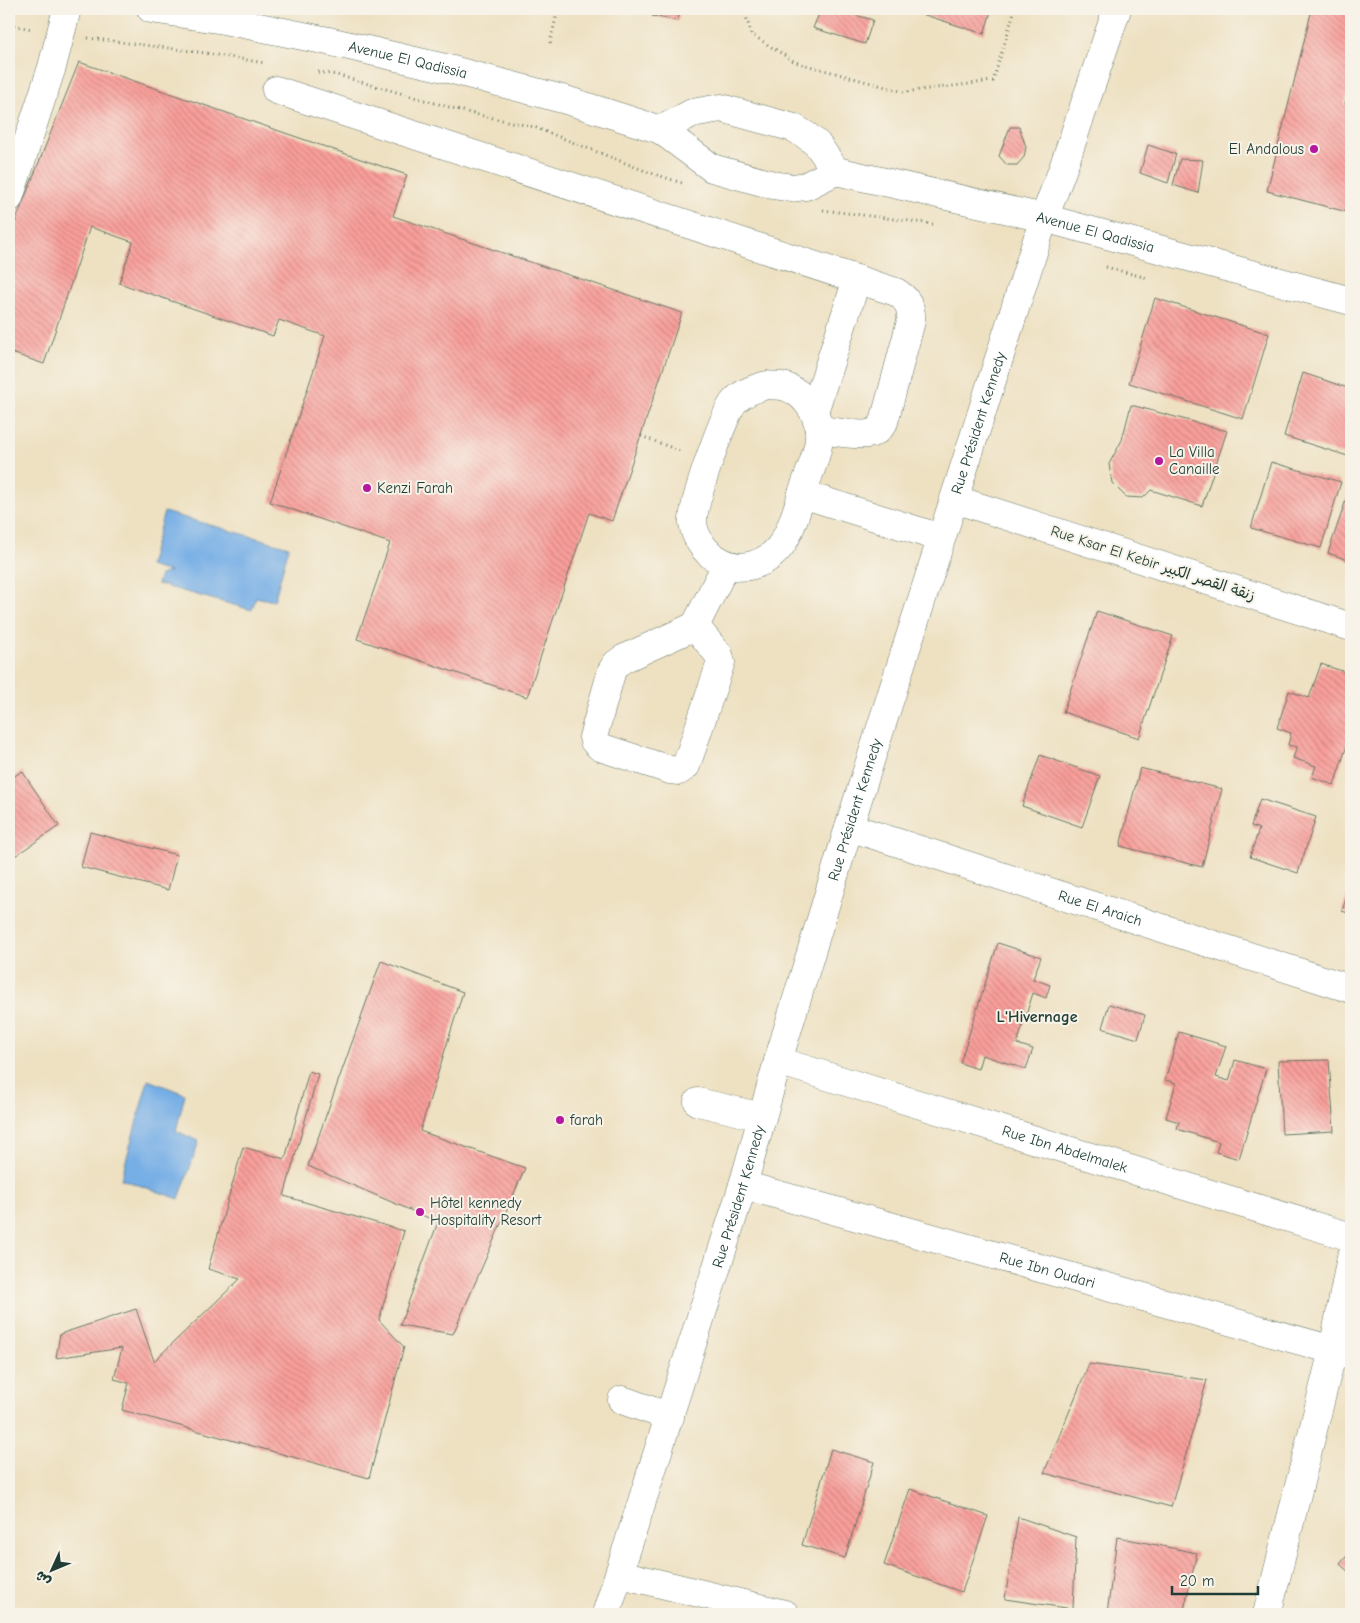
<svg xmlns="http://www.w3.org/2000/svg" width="1360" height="1623" viewBox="0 0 1360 1623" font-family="'Comic Neue','Playpen Sans Arabic',sans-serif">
  <defs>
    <pattern id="building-back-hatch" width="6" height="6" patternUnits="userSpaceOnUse" patternTransform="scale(1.25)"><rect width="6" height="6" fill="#fa9f9b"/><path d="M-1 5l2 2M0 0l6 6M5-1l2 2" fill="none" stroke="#ca837f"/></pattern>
  </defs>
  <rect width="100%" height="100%" fill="#f7f3e8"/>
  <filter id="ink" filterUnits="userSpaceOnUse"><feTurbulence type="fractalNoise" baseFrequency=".02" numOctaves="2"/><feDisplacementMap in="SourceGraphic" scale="10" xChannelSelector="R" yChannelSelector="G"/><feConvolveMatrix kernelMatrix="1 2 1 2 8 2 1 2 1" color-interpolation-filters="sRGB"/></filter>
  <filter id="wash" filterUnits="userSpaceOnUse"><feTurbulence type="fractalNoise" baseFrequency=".0096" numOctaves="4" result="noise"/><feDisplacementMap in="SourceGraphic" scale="20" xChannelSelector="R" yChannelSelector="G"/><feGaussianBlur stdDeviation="1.12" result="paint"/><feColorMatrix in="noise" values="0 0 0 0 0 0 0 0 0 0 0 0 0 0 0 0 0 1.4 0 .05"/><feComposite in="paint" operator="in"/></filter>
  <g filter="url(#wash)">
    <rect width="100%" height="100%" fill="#eee1c2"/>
    <!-- water -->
    <g fill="#76aee6" stroke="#4a768d">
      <path d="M 164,512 L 289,547 L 274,601 L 256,597 L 252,610 L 157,584 L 160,575 L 170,572 L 149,566 Z"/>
      <path d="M 148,1080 L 185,1094 L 176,1131 L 199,1141 L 179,1199 L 121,1179 Z"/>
    </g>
    <g id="blocks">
      <!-- building -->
      <g fill="url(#building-back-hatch)">
        <path d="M 653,9 L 680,9 L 678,21 L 652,16 Z"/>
        <path d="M 802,9 L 834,9 L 873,20 L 865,44 L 813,28 L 819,14 Z"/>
        <path d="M 924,9 L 992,9 L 984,34 L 922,14 Z"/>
        <path d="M 1312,9 L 1351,9 L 1351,82 L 1345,104 L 1351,106 L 1351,213 L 1267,191 Z"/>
        <path d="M 79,62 L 407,175 L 393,216 L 682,313 L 612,521 L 589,513 L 527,697 L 357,639 L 390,543 L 270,502 L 325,336 L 279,320 L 273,336 L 119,283 L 133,242 L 90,227 L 44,364 L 9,352 L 9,237 Z"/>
        <path d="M 1010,127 L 1019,127 L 1026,147 L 1024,157 L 1017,165 L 1007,165 L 999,156 Z"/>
        <path d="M 1148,145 L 1176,154 L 1168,183 L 1140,173 Z"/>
        <path d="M 1180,159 L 1203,160 L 1198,193 L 1173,185 Z"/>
        <path d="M 1155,298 L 1269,334 L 1243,419 L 1129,383 Z"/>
        <path d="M 1303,373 L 1351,389 L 1351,457 L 1284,436 Z"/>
        <path d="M 1131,405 L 1227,431 L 1202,506 L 1151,490 L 1143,498 L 1126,497 L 1112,483 L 1109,464 L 1122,440 Z"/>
        <path d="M 1271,462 L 1341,482 L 1321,548 L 1251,528 Z"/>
        <path d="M 1349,491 L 1351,492 L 1351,561 L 1328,553 Z"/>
        <path d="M 1097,611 L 1173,636 L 1139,738 L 1063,712 Z"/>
        <path d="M 1321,664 L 1351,674 L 1351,733 L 1334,785 L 1312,777 L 1316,766 L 1293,758 L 1297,747 L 1288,745 L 1291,733 L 1277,728 L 1289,691 L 1309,698 Z"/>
        <path d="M 1040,755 L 1100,776 L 1082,827 L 1022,806 Z"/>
        <path d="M 1140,768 L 1222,789 L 1202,867 L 1120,846 Z"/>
        <path d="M 22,771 L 59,826 L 9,860 L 9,780 Z"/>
        <path d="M 1260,799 L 1316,817 L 1298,873 L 1250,857 L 1259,829 L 1251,826 Z"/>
        <path d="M 90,832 L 177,855 L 168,890 L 81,867 Z"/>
        <path d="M 1351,883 L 1351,914 L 1342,911 Z"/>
        <path d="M 998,943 L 1041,957 L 1033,979 L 1050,985 L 1046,998 L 1033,993 L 1017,1044 L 1033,1049 L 1026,1069 L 982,1055 L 978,1069 L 960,1063 Z"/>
        <path d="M 381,961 L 463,992 L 420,1131 L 525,1168 L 453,1334 L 400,1325 L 438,1222 L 308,1166 Z"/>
        <path d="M 1109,1004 L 1145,1015 L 1138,1039 L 1102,1028 Z"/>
        <path d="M 1179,1032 L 1226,1046 L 1216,1077 L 1229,1081 L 1235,1060 L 1266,1069 L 1239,1159 L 1216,1152 L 1219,1142 L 1177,1129 L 1179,1122 L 1166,1118 L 1176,1083 L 1165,1080 Z"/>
        <path d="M 1329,1060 L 1334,1131 L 1282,1134 L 1278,1061 Z"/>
        <path d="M 309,1071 L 318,1074 L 284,1196 L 404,1231 L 379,1320 L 404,1347 L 369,1478 L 122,1410 L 129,1383 L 114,1379 L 122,1348 L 56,1358 L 60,1334 L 136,1309 L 154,1361 L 240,1279 L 208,1269 L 243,1147 L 285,1159 Z"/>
        <path d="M 1089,1364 L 1207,1380 L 1171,1507 L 1044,1473 Z"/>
        <path d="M 831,1449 L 874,1462 L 845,1558 L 802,1545 Z"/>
        <path d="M 910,1489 L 988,1516 L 962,1592 L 884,1565 Z"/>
        <path d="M 1018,1517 L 1076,1537 L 1073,1609 L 1005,1599 Z"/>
        <path d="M 1117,1537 L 1197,1553 L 1183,1614 L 1107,1614 Z"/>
        <path d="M 1351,1551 L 1351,1574 L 1340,1564 Z"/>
      </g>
    </g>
  </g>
  <g filter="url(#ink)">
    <use href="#blocks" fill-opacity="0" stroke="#677666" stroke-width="1"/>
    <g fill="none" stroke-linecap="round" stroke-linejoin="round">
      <!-- minor casing -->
      <g stroke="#677666" stroke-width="29">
        <g id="minor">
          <path id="s1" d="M 151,9 L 224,20 L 328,41 L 449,69 L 566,100 L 661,130 L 712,168 L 773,185 L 792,188 L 806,186 L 836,171 L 1044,218 L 1351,301"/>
          <path d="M 276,90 L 896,292 C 908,299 912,308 911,321 L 884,422 C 881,427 878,431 872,433 C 862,437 832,431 819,430"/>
          <path d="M 661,130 L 692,113 L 721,108 L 794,128 L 807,136 L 817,144 L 836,171"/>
          <path d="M 9,198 L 52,67 L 67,9"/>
          <path d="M 767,385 C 773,386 780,385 786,387 C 803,393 817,411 819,429 C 821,448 810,470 804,488 C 793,519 788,555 753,565 C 740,569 728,566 717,559 C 704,552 695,537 693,523 C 691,507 724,413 734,402 C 743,392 755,388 767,385 Z"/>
          <path d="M 814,412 L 857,279"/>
          <path d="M 802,494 L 941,538"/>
          <path d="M 954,499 L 1351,627"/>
          <path d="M 695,626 L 719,655 L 721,662 L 686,766 L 679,771 L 670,770 L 600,747 L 594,741 L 593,737 L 612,670 L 616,664 L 623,659 Z"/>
          <path d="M 695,626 L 726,565"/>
          <path id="s2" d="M 849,827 L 1351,989"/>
          <path id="s3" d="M 778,1061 L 1351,1237"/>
          <path d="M 698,1102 L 762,1117"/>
          <path id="s4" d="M 743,1185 L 1351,1355"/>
          <path d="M 622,1400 L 670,1417"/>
          <path d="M 620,1574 L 785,1614"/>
          <path id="s5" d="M 606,1614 L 743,1185 L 778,1061 L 849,827 L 1044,218 L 1062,171 L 1117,9"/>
          <path d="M 1267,1614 L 1333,1350 L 1351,1257"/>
        </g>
      </g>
      <!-- path -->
      <g stroke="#677666" stroke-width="3" stroke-dasharray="1 4" stroke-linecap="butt">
        <path d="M 744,9 L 751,34 L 795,62 L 904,92 L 993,81 L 1015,9"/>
        <path d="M 9,25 L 33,29"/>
        <path d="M 88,38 L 199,52 L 265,63"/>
        <path d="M 550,43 L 558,9"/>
        <path d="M 318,72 L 337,75 L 470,113 L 534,127 L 648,172 L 682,183"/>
        <path d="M 823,210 L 933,224"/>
        <path d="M 1106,267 L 1147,278"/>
        <path d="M 641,436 L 683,452"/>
      </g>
      <!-- minor -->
      <use href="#minor" stroke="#fff" stroke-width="28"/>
    </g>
  </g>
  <!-- markers -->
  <g fill="#b5179e" stroke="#f7f3e8" stroke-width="2">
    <circle cx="1314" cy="149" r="5"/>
    <circle cx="1159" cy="461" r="5"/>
    <circle cx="367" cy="488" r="5"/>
    <circle cx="560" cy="1120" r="5"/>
    <circle cx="420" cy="1212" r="5"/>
  </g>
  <g text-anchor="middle" stroke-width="4" stroke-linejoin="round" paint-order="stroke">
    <!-- street labels -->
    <g font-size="15" fill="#1f3d34" stroke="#f7f3e8">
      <text dy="5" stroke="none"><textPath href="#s1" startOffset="262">Avenue El Qadissia</textPath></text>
      <text dy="5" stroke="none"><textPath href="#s1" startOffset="985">Avenue El Qadissia</textPath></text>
      <text dy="5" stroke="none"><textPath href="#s5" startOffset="1248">Rue Président Kennedy</textPath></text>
      <text transform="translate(1153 563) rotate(18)" y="5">Rue Ksar El Kebir زنقة القصر الكبير</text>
      <text dy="5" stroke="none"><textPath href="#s5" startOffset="842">Rue Président Kennedy</textPath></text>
      <text dy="5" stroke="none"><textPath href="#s2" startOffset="264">Rue El Araich</textPath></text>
      <text dy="5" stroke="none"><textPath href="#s3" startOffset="300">Rue Ibn Abdelmalek</textPath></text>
      <text dy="5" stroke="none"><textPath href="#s5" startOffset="438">Rue Président Kennedy</textPath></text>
      <text dy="5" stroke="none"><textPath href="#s4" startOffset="316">Rue Ibn Oudari</textPath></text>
    </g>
    <!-- poi labels -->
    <g font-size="15" fill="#1f3d34" stroke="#f7f3e8" text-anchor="start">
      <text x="1304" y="154" text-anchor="end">El Andalous</text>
      <text x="1169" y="457">La Villa<tspan x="1169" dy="17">Canaille</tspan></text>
      <text x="377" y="493">Kenzi Farah</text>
      <text x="570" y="1125">farah</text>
      <text x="430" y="1208">Hôtel kennedy<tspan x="430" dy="17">Hospitality Resort</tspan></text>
    </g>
    <!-- neighbourhood labels -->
    <g font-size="16" font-weight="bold" fill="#1f3d34" stroke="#f7f3e8">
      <text x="1037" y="1022">L'Hivernage</text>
    </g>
  </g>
  <!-- margin -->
  <rect width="1360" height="1623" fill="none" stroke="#f7f3e8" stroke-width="30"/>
  <!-- north arrow -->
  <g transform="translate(52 1570) rotate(226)" stroke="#f7f3e8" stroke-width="4" paint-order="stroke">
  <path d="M0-4L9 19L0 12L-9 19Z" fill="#1f3d34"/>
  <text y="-8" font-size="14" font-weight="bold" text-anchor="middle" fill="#1f3d34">ش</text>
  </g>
  <!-- scale -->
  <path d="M1172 1586v8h86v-8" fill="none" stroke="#1f3d34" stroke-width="2.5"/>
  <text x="1180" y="1586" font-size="15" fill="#1f3d34" stroke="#f7f3e8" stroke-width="4" paint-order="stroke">20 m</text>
</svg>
